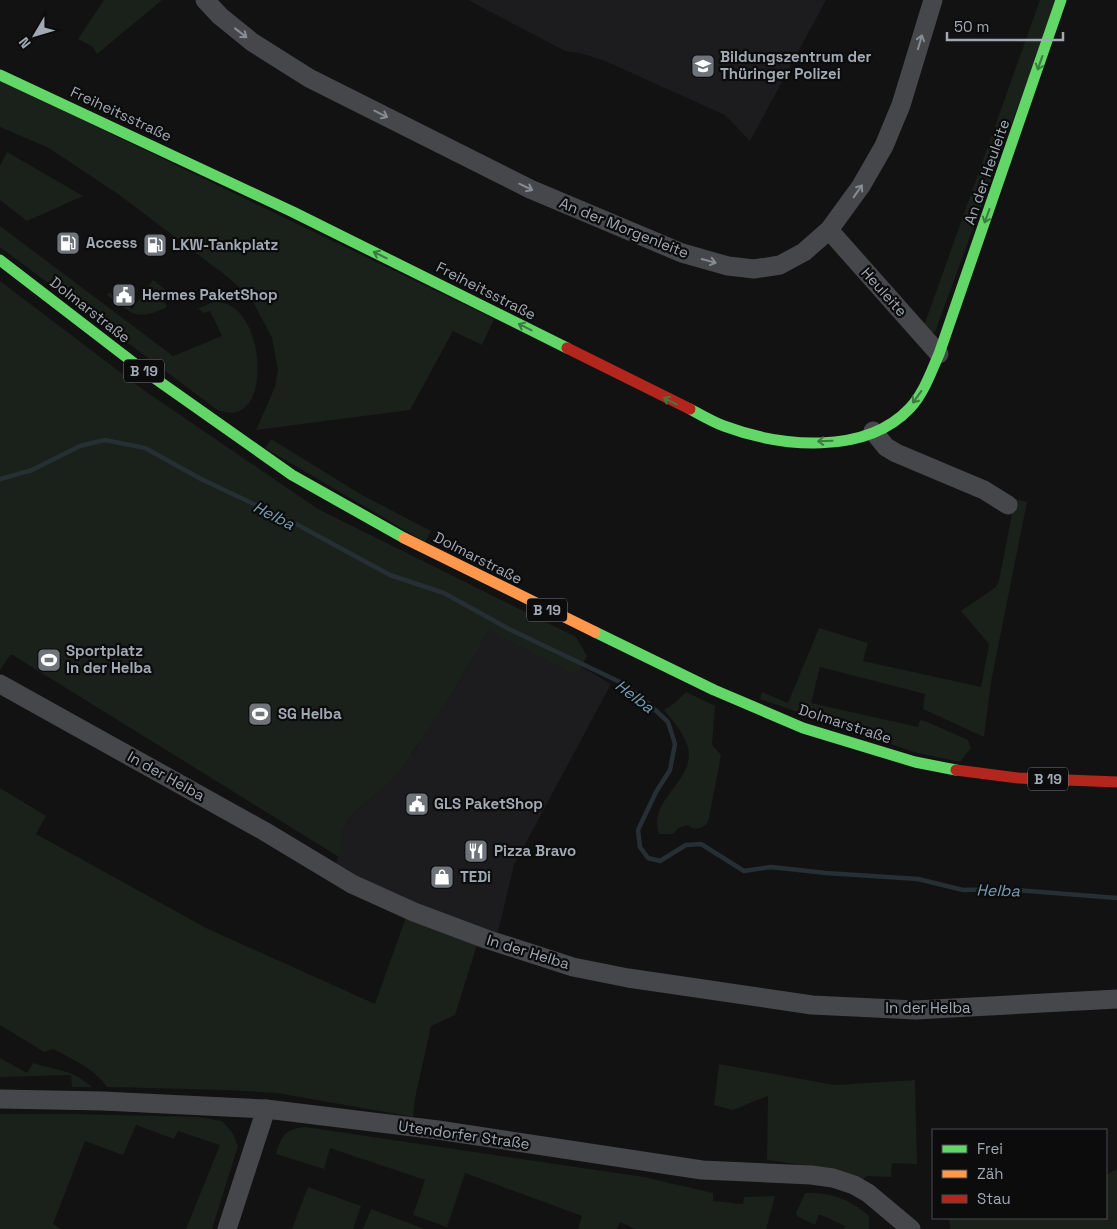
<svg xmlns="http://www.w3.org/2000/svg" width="1117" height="1229" viewBox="0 0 1117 1229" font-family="'Space Grotesk',sans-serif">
  <rect width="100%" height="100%" fill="#121212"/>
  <!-- built -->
  <g fill="#1c1c1e">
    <path d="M 468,0 L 826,0 L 750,141 L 725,115 L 605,61 L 580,53 L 565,51 Z"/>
    <path d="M 489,629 L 576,675 L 582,667 L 611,684 L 514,865 L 497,936 L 417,905 L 336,866 L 343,829 L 352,814 L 384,788 L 417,747 L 426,729 L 448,701 Z"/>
  </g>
  <!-- green -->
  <g fill="#1a201a">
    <path d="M 104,0 L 162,0 L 97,54 L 93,47 L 78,39 Z"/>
    <path d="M 1040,0 L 1057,0 L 935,332 L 930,332 L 917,325 L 925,323 Z"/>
    <path d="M 0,80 L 494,319 L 482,345 L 453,331 L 410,410 L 256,430 L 275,387 L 278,370 L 272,338 L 252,300 L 229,278 L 118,194 L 49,148 L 0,127 Z"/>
    <path d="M 7,152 L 83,196 L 27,221 L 0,200 L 0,166 Z"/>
    <path d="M 0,226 L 173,356 L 222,336 L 210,311 L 204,313 L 198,309 C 205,306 212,301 220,302 C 269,309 273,436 216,409 L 0,247 Z"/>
    <path d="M 153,280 L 175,297 L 165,302 L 167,307 C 135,322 134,314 107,295 L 109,292 L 132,309 Z"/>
    <path d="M 0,281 L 145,391 L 318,509 L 576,637 L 587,656 L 577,676 L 489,630 L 448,701 L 401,769 L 384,788 L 352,814 L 343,829 L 339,857 L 11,654 L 0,670 Z"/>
    <path d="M 271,439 L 362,495 L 431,531 L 425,542 L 265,448 Z"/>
    <path d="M 1015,499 L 1027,502 L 991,682 L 984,737 L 923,709 L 925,694 L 820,667 L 811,703 L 918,727 L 920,720 L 927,722 L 968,740 L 971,748 L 960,762 L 917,753 L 760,699 L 762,692 L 788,703 L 819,628 L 868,643 L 863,661 L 981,687 L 989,644 L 961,611 L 996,587 L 999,581 Z"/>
    <path d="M 686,692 L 715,706 L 712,745 L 721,755 L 709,818 C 707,827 701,828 693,829 L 688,825 L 678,828 L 673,834 L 659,834 C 646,798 702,778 686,742 C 681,730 672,720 664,710 L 675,703 Z"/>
    <path d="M 0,788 L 46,816 L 36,834 L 206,928 L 375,1004 L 406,917 L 477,945 L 455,1015 L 431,1026 L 415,1098 L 413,1117 L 277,1093 L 225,1090 L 107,1087 C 95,1069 72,1059 53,1049 L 44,1052 L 0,1025 Z"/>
    <path d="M 0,1058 L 27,1073 L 33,1063 C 57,1071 72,1069 92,1087 L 72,1087 L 71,1075 L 0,1077 Z"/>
    <path d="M 719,1064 L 834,1085 L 915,1080 L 917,1164 L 892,1163 L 891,1177 L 867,1176 L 863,1179 L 816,1167 L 767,1160 L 768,1096 L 733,1110 L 714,1105 Z"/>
    <path d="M 0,1114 L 74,1114 L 198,1117 L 222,1121 L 232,1132 L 238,1146 L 212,1229 L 186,1229 L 220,1145 L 178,1131 L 174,1139 L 136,1125 L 123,1155 L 85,1141 L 53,1224 L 62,1229 L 0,1229 Z"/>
    <path d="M 305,1127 L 644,1177 L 713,1193 L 713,1201 L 743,1204 L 744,1197 L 775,1196 L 766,1229 L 636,1229 L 620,1222 L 617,1229 L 578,1229 L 582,1216 L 465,1173 L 447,1227 L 413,1215 L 425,1180 L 330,1148 L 324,1169 L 276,1154 C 281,1135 286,1129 305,1127 Z"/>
    <path d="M 1117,1169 L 1117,1229 L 950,1229 L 949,1218 L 1106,1218 L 1106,1175 Z"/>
    <path d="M 308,1187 L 361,1206 L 353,1229 L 292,1229 Z"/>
    <path d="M 805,1193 C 829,1192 851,1199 869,1216 L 869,1229 L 844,1229 L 845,1226 L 819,1214 L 815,1225 L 797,1216 L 796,1213 Z"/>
    <path d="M 371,1209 L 425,1229 L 363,1229 Z"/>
  </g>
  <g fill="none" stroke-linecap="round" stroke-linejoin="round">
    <!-- stream -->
    <path stroke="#252f34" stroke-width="4.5" d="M 0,479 L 32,470 L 80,446 L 105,440 L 145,448 L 201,479 L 296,524 L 390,575 L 444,593 L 509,629 L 622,683 L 649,704 L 668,722 L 675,744 L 670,770 L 656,792 L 638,830 L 640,847 L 648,858 L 660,861 L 686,845 L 701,844 L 744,871 L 771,867 L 826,873 L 918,879 L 963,890 L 1003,889 L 1117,898"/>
    <!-- street -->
    <g stroke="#46474b" stroke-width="19">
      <path d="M 205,0 L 220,16 L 252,42 L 309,78 L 530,189 L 682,253 L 728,266 L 754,269 L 780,265 L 804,252 L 829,230 L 861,186 L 884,146 L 901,105 L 933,0"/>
      <path d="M 829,230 L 939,354"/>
      <path d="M 873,431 L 886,447 L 896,453 L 984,490 L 1008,505"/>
      <path d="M 0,684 L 264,831 L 352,884 L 414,912 L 486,939 L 573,967 L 628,978 L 812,1005 L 916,1010 L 1117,999"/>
      <path d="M 0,1099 L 103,1101 L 266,1109 L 438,1130 L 702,1170 L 811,1175 L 833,1178 L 854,1185 L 868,1193 L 911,1229"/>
      <path d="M 227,1229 L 266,1109"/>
    </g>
    <!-- fast -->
    <g stroke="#63d668" stroke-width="11">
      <path d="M 0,75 L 293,212 L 567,348"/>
      <path d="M 0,260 L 143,370 L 292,475 L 404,538"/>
      <path d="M 690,409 C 701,415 713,422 724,426 C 780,447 865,456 910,408 C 924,393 931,372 939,354 L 1061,0"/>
      <path d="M 595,632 L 714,690 L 803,728 L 915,762 L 956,770"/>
    </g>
    <!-- slow -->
    <path stroke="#ff974d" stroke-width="11" d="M 404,538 L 595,632"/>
    <!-- jam -->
    <g stroke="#b3261e" stroke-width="11">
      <path d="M 567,348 L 690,409"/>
      <path d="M 956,770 L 1018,778 L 1117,782"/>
    </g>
  </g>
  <!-- one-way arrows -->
  <defs><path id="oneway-shaft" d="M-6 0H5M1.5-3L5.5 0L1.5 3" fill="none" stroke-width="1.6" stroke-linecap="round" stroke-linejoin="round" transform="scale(1.25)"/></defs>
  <g stroke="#868c94">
    <use href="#oneway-shaft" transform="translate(241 33) rotate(38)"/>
    <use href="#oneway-shaft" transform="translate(920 42) rotate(-74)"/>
    <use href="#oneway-shaft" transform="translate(381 114) rotate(27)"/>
    <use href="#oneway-shaft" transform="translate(526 187) rotate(26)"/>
    <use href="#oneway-shaft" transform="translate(858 191) rotate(-55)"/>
    <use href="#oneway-shaft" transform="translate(709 261) rotate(15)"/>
  </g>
  <g stroke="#3c7b3f">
    <use href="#oneway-shaft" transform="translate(1040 63) rotate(109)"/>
    <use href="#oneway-shaft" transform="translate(987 216) rotate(110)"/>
    <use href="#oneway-shaft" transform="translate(380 255) rotate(-154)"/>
    <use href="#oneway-shaft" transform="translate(525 327) rotate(-153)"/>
    <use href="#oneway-shaft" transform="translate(917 397) rotate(126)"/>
    <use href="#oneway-shaft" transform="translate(670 401) rotate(-153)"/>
    <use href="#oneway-shaft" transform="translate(825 441) rotate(178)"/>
  </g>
  <!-- icons -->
  <defs>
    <g id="school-square" transform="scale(1.25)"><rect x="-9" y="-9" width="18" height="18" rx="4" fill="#6f747b" stroke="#0c0c0d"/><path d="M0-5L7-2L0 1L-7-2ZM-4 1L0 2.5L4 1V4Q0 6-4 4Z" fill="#fff"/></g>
    <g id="fuel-square" transform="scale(1.25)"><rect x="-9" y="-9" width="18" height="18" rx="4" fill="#6f747b" stroke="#0c0c0d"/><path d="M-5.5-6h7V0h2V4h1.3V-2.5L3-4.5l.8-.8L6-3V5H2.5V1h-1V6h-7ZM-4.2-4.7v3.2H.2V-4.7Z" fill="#fff"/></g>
    <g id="civic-square" transform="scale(1.25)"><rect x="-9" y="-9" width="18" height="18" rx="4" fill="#6f747b" stroke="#0c0c0d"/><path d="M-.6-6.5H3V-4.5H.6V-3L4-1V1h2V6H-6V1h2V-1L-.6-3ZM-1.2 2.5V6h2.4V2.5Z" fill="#fff"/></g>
    <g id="stadium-square" transform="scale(1.25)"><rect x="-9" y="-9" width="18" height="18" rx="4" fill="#6f747b" stroke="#0c0c0d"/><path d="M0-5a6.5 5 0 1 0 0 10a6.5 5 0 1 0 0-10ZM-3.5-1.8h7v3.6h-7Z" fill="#fff"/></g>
    <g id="restaurant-square" transform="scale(1.25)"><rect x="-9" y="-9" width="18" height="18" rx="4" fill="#6f747b" stroke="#0c0c0d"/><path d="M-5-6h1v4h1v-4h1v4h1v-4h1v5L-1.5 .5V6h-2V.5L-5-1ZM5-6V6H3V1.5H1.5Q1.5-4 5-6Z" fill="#fff"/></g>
    <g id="shop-square" transform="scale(1.25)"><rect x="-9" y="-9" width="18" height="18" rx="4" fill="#6f747b" stroke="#0c0c0d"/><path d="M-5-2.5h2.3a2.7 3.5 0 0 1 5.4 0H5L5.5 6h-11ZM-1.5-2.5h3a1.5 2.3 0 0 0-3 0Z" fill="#fff"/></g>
  </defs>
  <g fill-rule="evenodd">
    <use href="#school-square" x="703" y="66"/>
    <use href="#fuel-square" x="68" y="243"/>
    <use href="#fuel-square" x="155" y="245"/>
    <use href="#civic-square" x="124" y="295"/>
    <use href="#stadium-square" x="49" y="660"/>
    <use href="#stadium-square" x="260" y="714"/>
    <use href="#civic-square" x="417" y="804"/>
    <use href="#restaurant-square" x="476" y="851"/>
    <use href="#shop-square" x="442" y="877"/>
  </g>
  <g text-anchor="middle" stroke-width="4.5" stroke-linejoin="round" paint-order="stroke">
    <!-- shield labels -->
    <g fill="#0c0c0d" stroke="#747a82" stroke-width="1">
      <rect x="124" y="359.5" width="40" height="23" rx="4"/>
      <rect x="527" y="598.5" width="40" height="23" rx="4"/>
      <rect x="1028" y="767.5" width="40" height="23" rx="4"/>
    </g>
    <g font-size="14" font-weight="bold" fill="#a1a9b4">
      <text x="144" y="376">B 19</text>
      <text x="547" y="615">B 19</text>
      <text x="1048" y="784">B 19</text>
    </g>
    <!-- poi labels -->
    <g font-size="15" font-weight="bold" fill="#a1a9b4" stroke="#0c0c0d" text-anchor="start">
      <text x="720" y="62">Bildungszentrum der<tspan x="720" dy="17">Thüringer Polizei</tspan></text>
      <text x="86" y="248">Access</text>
      <text x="172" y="250">LKW-Tankplatz</text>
      <text x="142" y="300">Hermes PaketShop</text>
      <text x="66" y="656">Sportplatz<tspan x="66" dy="17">In der Helba</tspan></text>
      <text x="278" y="719">SG Helba</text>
      <text x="434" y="809">GLS PaketShop</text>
      <text x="494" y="856">Pizza Bravo</text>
      <text x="460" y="882">TEDi</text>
    </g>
    <!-- street labels -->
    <g font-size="15" fill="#a1a9b4" stroke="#0c0c0d">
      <text transform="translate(121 114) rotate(25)" y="5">Freiheitsstraße</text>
      <text transform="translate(987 172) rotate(-71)" y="5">An der Heuleite</text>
      <text transform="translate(624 228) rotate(22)" y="5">An der Morgenleite</text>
      <text transform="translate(486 291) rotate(27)" y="5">Freiheitsstraße</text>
      <text transform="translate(884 292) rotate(48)" y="5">Heuleite</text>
      <text transform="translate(90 310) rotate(38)" y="5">Dolmarstraße</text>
      <text transform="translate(478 558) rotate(27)" y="5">Dolmarstraße</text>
      <text transform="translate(845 724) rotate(18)" y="5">Dolmarstraße</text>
      <text transform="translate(166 776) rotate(29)" y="5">In der Helba</text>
      <text transform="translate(528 952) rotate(17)" y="5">In der Helba</text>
      <text x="928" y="1013">In der Helba</text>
      <text transform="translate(464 1135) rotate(8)" y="5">Utendorfer Straße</text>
    </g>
    <!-- water labels -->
    <g font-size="16" font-style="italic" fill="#769db2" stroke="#0c0c0d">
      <text transform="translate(274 515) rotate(27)" y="6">Helba</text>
      <text transform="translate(635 696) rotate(37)" y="6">Helba</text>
      <text transform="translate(998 890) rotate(1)" y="6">Helba</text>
    </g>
  </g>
  <!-- legend -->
  <rect x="932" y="1129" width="175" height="90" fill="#0c0c0d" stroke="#484b50"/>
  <rect x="942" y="1145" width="25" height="8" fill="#63d668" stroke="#484b50"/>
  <text x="977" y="1154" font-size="15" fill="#a1a9b4">Frei</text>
  <rect x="942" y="1170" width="25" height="8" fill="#ff974d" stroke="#484b50"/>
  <text x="977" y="1179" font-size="15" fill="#a1a9b4">Zäh</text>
  <rect x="942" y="1195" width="25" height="8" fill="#b3261e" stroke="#484b50"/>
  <text x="977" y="1204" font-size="15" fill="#a1a9b4">Stau</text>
  <!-- north arrow -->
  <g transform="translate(35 35) rotate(232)" stroke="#0c0c0d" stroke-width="4" paint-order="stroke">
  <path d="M0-4L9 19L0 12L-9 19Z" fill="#a1a9b4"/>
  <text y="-8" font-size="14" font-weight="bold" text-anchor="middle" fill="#a1a9b4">N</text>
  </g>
  <!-- scale -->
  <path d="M947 32v8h116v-8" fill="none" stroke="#a1a9b4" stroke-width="2.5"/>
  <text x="954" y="32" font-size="15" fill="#a1a9b4" stroke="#0c0c0d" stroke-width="4" paint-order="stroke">50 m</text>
</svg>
